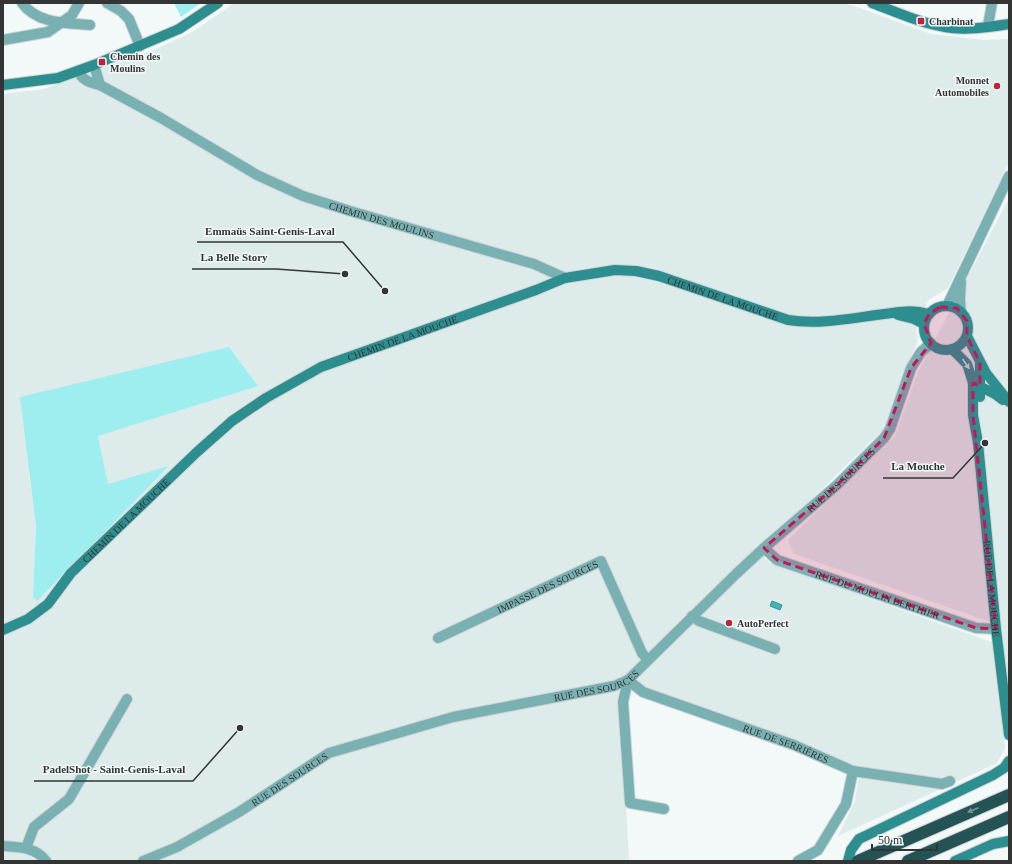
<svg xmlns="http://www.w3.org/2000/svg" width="1012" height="864" viewBox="0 0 1012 864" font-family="'Times New Roman',serif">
  <rect width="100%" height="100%" fill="#f3f8f8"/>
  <!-- built -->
  <g fill="#deebeb" fill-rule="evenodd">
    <path d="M 234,3 L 843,3 L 857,7 L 931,34 L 983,40 L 1009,39 L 1009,162 L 948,288 L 928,300 L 916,330 L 918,340 L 883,430 L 797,513 L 755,549 L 769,562 L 994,643 L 1005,748 L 997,763 L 838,836 L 855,801 L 860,768 L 647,687 L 620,691 L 629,861 L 3,861 L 3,94 L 44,89 L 156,49 L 194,31 ZM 229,347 L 258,386 L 98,436 L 108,484 L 169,467 L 33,597 L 36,527 L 29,472 Z"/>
    <path d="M 1009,198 L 1009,703 L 1002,626 L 794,554 L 788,540 L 895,436 L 918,372 Z"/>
  </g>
  <!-- green -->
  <g fill="#9eedef">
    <path d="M 174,3 L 201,3 L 181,17 Z"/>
    <path d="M 229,347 L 258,386 L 98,436 L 108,484 L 169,466 L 37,601 L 33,597 L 36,527 L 20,397 Z"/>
  </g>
  <!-- water -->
  <path fill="#40b5b9" stroke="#3c8f91" d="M 772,601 L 782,605 L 780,610 L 770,606 Z"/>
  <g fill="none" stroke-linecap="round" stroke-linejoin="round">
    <!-- street casing -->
    <g stroke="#d0d5d5" stroke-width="12">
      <g id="street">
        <path d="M 22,3 C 37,24 67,23 90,25"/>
        <path d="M 107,3 L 121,11 L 129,19 L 140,46"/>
        <path d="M 988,26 L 992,3"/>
        <path d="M 3,40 L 48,32 L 72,15 L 79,3"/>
        <path d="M 94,65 L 100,85"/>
        <path id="s1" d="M 78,71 C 82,80 90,83 100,85 L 161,118 L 257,175 L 303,196 L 350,211 L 534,264 L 565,278"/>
        <path d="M 947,306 L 1009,176"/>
        <path d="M 961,312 L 960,299 L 961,282"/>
        <path id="s2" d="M 764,548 L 777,560 L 976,628 L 996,629"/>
        <path d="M 692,616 L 699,621 L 775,649"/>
        <path id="s3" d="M 438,638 L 601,561 L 642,653 L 648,660"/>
        <path id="s4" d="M 628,680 L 643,692 L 794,745 L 853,771 L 942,784 L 950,781"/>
        <path d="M 628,680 L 623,702 L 630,803 L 664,809"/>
        <path d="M 3,846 C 18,847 36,847 46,861"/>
        <path d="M 26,848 L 34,827 L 69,799 L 127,699"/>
        <path id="s5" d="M 143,861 L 177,847 L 239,812 L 329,753 L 453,717 L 614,686 L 628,680 L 736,574 L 764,548 L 837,485 L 884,438 L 890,429 L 911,368 L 921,352 L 931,343"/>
        <path d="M 798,861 L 818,850 L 846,804 L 853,771"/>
      </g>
    </g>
    <!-- secondary casing -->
    <g stroke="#d0d5d5" stroke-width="12">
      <g id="secondary">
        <path d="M 872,3 C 896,12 920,23 945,27 C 965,31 989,27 1009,24"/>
        <path d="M 3,85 L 58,78 L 94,65 L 179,29 L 218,3"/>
        <circle cx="946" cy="328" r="22"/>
        <path d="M 898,315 L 914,319 L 924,324"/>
        <path d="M 967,336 L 986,373 L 1009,402"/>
        <path id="s6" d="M 952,349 L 967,364 L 969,370 L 973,383 L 973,415 L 978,443 L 996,629 L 1009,735"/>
        <path d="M 975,384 L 995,394 L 1003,400"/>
        <path d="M 980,397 L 980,363"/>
        <path id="s7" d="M 3,630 L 28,619 L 48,604 L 71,573 L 197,452 L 232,421 L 266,398 L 321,367 L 536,290 L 565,278 L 615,270 L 636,271 L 659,276 L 788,320 C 819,325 852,318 884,314 C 902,312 910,309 929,314"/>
        <path d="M 848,861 L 851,850 L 859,839 L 993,775 L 1004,768 L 1009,761"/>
        <path d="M 955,861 L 993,844 L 1009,841"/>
      </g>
    </g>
    <!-- highway casing -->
    <g stroke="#d0d5d5" stroke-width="14">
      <g id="highway">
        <path d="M 858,861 L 1009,795"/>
        <path d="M 908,861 L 1009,817"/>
      </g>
    </g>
    <!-- street -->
    <use href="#street" stroke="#79b1b2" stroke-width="10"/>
    <!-- secondary -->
    <use href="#secondary" stroke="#2d8e90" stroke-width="10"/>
    <!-- highway -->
    <use href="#highway" stroke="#245355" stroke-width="12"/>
  </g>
  <!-- one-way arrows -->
  <defs><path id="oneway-solid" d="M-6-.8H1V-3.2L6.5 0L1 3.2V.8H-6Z"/></defs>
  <use fill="#c2dede" href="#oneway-solid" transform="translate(966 364) rotate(56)"/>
  <use fill="#779596" href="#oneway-solid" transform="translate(973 810) rotate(157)"/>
  <!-- marked area -->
  <path fill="#c2185b" fill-opacity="0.2" stroke="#c2185b" stroke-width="3" stroke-dasharray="8 5" stroke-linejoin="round" d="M 940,307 L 957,308 L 967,321 L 967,336 L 980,363 L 980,386 L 973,383 L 973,415 L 996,629 L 976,628 L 777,560 L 764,548 L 837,485 L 884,438 L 911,368 L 931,343 L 924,324 L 929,314 Z"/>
  <!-- markers -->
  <g fill="#b8263e" stroke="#f3f8f8" stroke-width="1.5">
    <rect x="917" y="17" width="8" height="8" rx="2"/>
    <rect x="98" y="58" width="8" height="8" rx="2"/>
    <circle cx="997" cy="86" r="4"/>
    <circle cx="729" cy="623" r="4"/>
  </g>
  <g text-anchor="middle" stroke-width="3" stroke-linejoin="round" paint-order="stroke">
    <!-- poi labels -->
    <g font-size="10" font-weight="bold" fill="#333535" stroke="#f3f8f8" text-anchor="start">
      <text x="929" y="25">Charbinat</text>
      <text x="110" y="60">Chemin des<tspan x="110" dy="12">Moulins</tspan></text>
      <text x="989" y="84" text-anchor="end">Monnet<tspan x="989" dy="12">Automobiles</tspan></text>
      <text x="737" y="627">AutoPerfect</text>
    </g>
    <!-- street labels -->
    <g font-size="10" fill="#333535" stroke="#f3f8f8">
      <text dy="4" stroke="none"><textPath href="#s1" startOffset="341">CHEMIN DES MOULINS</textPath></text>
      <text dy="4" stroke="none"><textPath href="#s7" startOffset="839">CHEMIN DE LA MOUCHE</textPath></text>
      <text dy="4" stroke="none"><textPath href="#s7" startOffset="503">CHEMIN DE LA MOUCHE</textPath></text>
      <text dy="4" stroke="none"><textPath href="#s5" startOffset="816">RUE DES SOURCES</textPath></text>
      <text dy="4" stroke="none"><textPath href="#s7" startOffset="167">CHEMIN DE LA MOUCHE</textPath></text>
      <text dy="4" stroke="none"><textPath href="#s3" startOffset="121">IMPASSE DES SOURCES</textPath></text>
      <text dy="4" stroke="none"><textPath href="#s6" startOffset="248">RUE DE LA MOUCHE</textPath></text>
      <text dy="4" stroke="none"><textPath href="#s2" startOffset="124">RUE DU MOULIN BERTHIER</textPath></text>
      <text dy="4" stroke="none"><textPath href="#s5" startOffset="492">RUE DES SOURCES</textPath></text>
      <text dy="4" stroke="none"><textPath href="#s4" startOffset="171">RUE DE SERRIÈRES</textPath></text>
      <text dy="4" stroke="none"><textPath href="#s5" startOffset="168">RUE DES SOURCES</textPath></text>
    </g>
  </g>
  <!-- callouts -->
  <path fill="none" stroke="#333535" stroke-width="1.5" d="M385 291L343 242H197M345 274L276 269H192M985 443L953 478H883M240 728L193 781H34"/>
  <g fill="#333535" stroke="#f3f8f8" stroke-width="1.5">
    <circle cx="385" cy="291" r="4"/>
    <circle cx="345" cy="274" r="4"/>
    <circle cx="985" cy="443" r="4"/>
    <circle cx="240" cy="728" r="4"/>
  </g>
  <g font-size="11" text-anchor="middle" font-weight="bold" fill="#333535" stroke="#f3f8f8" stroke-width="3" stroke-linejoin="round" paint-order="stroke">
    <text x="270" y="235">Emmaüs Saint-Genis-Laval</text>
    <text x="234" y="261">La Belle Story</text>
    <text x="918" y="470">La Mouche</text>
    <text x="114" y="773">PadelShot - Saint-Genis-Laval</text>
  </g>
  <!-- border -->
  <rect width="1012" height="864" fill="none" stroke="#333535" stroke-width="8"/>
  <!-- scale -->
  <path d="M872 844v6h65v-6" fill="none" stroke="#333535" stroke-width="2"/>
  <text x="878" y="844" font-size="12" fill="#333535" stroke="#f3f8f8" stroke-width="3" paint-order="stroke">50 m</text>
</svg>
